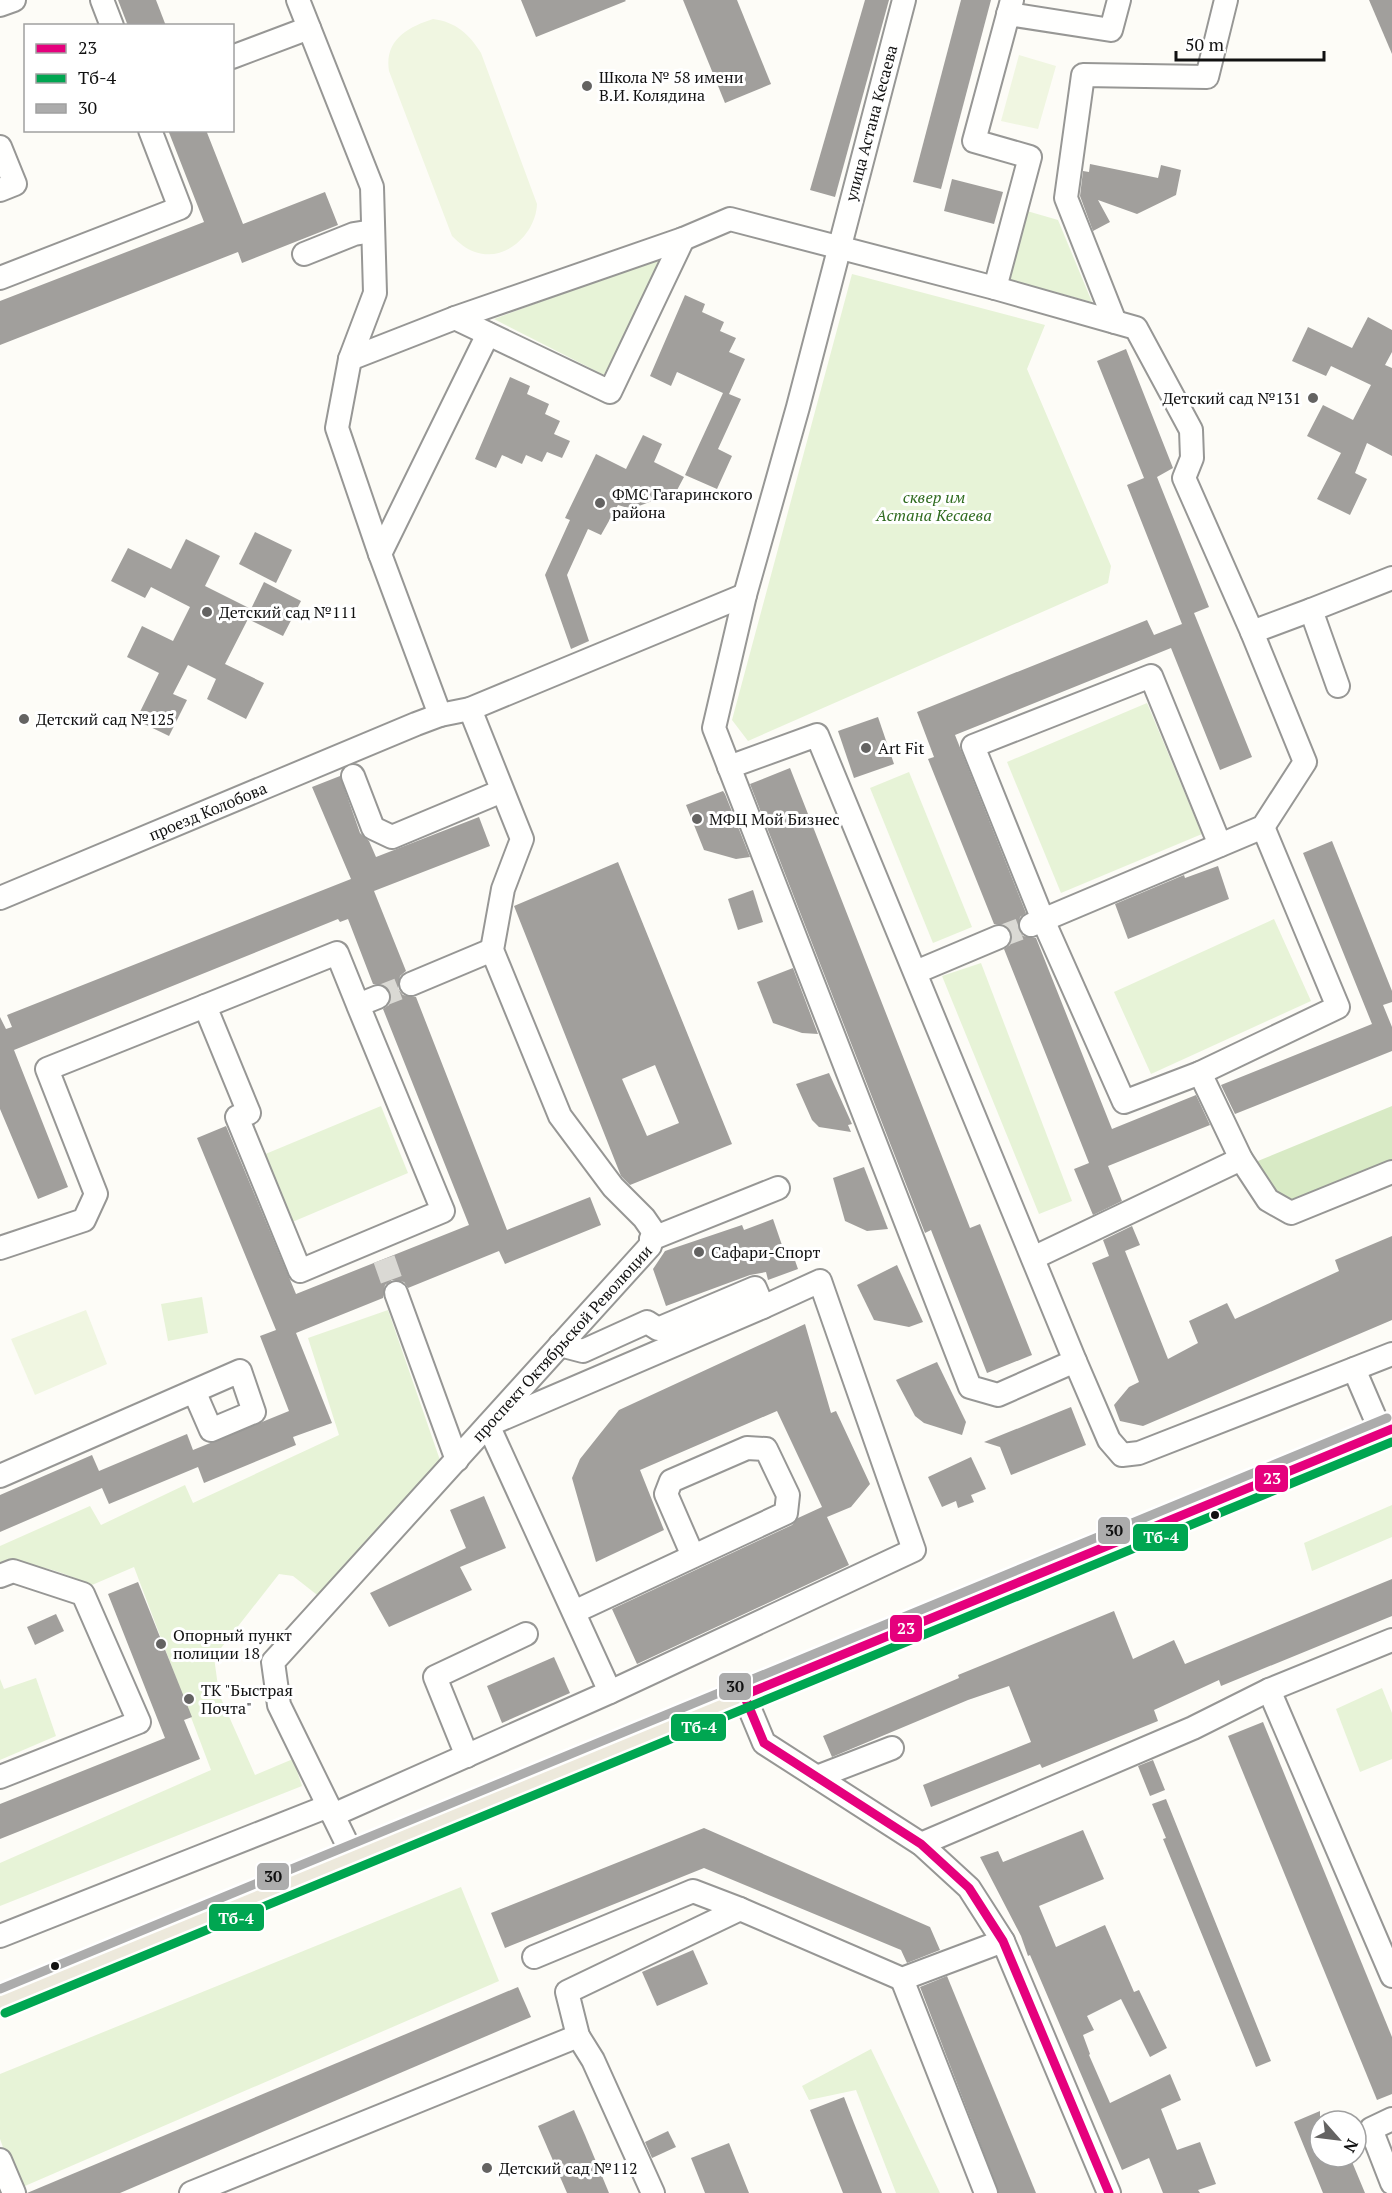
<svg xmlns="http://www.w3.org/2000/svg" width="1392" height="2193" viewBox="0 0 1392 2193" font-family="'PT Serif',serif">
  <rect width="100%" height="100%" fill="#fdfcf7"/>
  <!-- green -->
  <g fill="#e7f3d7">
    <path d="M 1027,211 L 1058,220 L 1092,302 L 1010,280 Z"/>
    <path d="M 662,257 L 604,375 L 494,319 Z"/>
    <path d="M 852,274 L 1045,325 L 1027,369 L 1111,566 L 1108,583 L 748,741 L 732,720 Z"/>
    <path d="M 1147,703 L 1202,834 L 1061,893 L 1007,762 Z"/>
    <path d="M 909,772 L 972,927 L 933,943 L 870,788 Z"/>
    <path d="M 1274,919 L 1311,1001 L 1151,1074 L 1114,992 Z"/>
    <path d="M 981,963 L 1072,1201 L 1039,1214 L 942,976 Z"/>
    <path d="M 381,1106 L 408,1173 L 290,1223 L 263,1155 Z"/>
    <path d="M 202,1297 L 208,1333 L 168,1341 L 161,1304 Z"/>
    <path d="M 388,1310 L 441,1463 L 321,1598 L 293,1576 L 279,1574 L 214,1657 L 219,1694 L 255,1775 L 293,1759 L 302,1786 L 0,1906 L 0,1863 L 211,1770 L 134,1567 L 92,1585 C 56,1571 39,1560 0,1571 L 0,1546 L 90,1506 L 101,1525 L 185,1485 L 193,1503 L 339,1435 L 308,1338 Z"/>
    <path d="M 1392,1505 L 1392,1537 L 1312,1571 L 1304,1543 Z"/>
    <path d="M 36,1678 L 56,1736 L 0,1760 L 0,1679 L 4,1689 Z"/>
    <path d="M 1382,1688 L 1392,1713 L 1392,1759 L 1360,1772 L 1336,1709 Z"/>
    <path d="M 461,1887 L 499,1981 L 18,2189 L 0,2139 L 0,2074 Z"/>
    <path d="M 871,2049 L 940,2193 L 896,2193 L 856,2090 L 809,2100 L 802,2086 Z"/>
  </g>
  <!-- forest -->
  <path fill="#d8eac5" d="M 1392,1106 L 1392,1162 L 1292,1204 L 1275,1197 L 1253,1163 Z"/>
  <!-- pitch -->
  <g fill="#f0f6e1">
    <path d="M 433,19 C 456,22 469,34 481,53 L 537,204 C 536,233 506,263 475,252 C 466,249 459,243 452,236 L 389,71 C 384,40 408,27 433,19 Z"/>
    <path d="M 1019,55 L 1056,66 L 1038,129 L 1001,121 Z"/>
    <path d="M 86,1310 L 107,1364 L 35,1395 L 11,1339 Z"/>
  </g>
  <!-- building -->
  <g fill="#a19f9c" fill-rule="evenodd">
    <path d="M 118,0 L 156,0 L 166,26 L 128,26 Z"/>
    <path d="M 521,0 L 625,0 L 626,1 L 536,37 Z"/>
    <path d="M 683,0 L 737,0 L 771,84 L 725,103 Z"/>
    <path d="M 865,0 L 889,0 L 835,197 L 810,190 Z"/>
    <path d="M 961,0 L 991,0 L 941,189 L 913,182 Z"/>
    <path d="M 1369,0 L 1392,0 L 1392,54 Z"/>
    <path d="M 168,130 L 206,130 L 243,224 L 325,192 L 338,225 L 242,263 L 238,252 L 0,345 L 0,301 L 204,222 Z"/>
    <path d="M 1090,164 L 1158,178 L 1161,165 L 1181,170 L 1176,195 L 1137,214 L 1098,200 L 1110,222 L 1093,231 L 1080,196 L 1083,171 L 1089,172 Z"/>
    <path d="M 952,179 L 1003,192 L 994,224 L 944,211 Z"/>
    <path d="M 685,295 L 705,304 L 702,312 L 724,322 L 720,331 L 736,338 L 729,352 L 745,359 L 729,394 L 741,399 L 718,449 L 732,456 L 717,489 L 685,475 L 723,393 L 677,372 L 671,386 L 650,376 Z"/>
    <path d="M 1368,317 L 1392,330 L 1392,352 L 1385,365 L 1392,368 L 1392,456 L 1367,443 L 1355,473 L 1367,479 L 1350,515 L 1317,499 L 1341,453 L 1307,436 L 1323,405 L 1353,420 L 1371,385 L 1331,366 L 1326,376 L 1292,361 L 1308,327 L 1352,348 Z"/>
    <path d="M 1126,349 L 1173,468 L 1157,477 L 1209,607 L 1194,613 L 1252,757 L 1220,770 L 1171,648 L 955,735 L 1026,913 L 1020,917 L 1018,930 L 1023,936 L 1036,938 L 1112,1129 L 1196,1095 L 1210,1125 L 1108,1166 L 1122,1201 L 1093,1215 L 1074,1169 L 1089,1163 L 1004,949 L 1010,945 L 1012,932 L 1007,926 L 994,924 L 928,759 L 934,757 L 917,712 L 1147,620 L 1154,635 L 1182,624 L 1127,485 L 1144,478 L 1097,361 Z"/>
    <path d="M 510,377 L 530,386 L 527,394 L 549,404 L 545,414 L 560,421 L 554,434 L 570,441 L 562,458 L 547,452 L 542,462 L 526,455 L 522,464 L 502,455 L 496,468 L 475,459 Z"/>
    <path d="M 643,435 L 662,444 L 654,462 L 684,477 L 676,492 L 631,509 L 618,505 L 601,535 L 588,529 L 567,575 L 589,641 L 571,649 L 545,575 L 570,520 L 565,518 L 596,454 L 626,469 Z"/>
    <path d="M 255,532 L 292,550 L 276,583 L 239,564 Z"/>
    <path d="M 186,539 L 220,556 L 205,586 L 251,609 L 264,582 L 301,601 L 283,636 L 248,619 L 225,664 L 264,683 L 246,719 L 207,699 L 216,679 L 188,665 L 173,694 L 187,700 L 169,736 L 136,720 L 159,673 L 127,657 L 142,626 L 173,641 L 190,607 L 151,587 L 145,598 L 111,581 L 128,548 L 171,569 Z"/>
    <path d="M 878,717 L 894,764 L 854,778 L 838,731 Z"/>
    <path d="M 790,768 L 970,1228 L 980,1224 L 1032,1355 L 987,1373 L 931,1230 L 925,1233 L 750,784 Z"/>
    <path d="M 340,776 L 360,833 L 369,841 L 376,857 L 479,817 L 490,846 L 374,891 L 406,971 L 400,976 L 398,989 L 403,995 L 416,997 L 507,1230 L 590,1197 L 601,1225 L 505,1264 L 499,1251 L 408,1288 L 404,1282 L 392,1280 L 385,1285 L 383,1298 L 296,1333 L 332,1423 L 293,1437 L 296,1445 L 204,1483 L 198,1467 L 109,1504 L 102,1488 L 0,1532 L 0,1495 L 92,1455 L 99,1471 L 187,1434 L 193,1450 L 289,1411 L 260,1336 L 276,1330 L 197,1138 L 226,1126 L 296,1294 L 469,1225 L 383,1009 L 389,1005 L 391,993 L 386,986 L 373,984 L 348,919 L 340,922 L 338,919 L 14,1050 L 68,1187 L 38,1199 L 0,1109 L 0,1017 L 6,1029 L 12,1027 L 7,1015 L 351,879 L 312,787 Z"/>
    <path d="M 723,791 L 725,794 L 750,857 L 736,859 L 704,850 L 686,805 Z"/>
    <path d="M 1332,841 L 1392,991 L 1392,1002 L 1383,1005 L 1392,1027 L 1392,1051 L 1235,1114 L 1221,1085 L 1372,1024 L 1303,853 Z"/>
    <path d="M 618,862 L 732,1144 L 630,1185 L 621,1176 L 514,906 ZM 655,1065 L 679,1123 L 647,1136 L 622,1079 Z"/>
    <path d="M 1218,866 L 1229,899 L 1128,939 L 1115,904 L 1184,875 L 1185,878 Z"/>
    <path d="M 753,890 L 763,922 L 738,930 L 728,899 Z"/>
    <path d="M 793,968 L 818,1034 L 802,1033 L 773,1023 L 757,982 Z"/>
    <path d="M 829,1073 L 852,1124 L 848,1125 L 851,1132 L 819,1127 L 812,1120 L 796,1084 Z"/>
    <path d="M 864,1167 L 888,1229 L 867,1231 L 845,1221 L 833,1178 Z"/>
    <path d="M 773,1219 L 784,1251 L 791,1249 L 798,1269 L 768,1280 L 766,1272 L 750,1275 L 666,1306 L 653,1269 L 665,1251 L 742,1225 L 744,1230 Z"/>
    <path d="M 1132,1226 L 1140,1245 L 1125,1251 L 1168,1359 L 1198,1343 L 1189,1321 L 1227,1303 L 1235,1319 L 1339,1271 L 1335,1260 L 1392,1236 L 1392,1320 L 1143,1426 L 1120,1421 L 1114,1405 L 1129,1387 L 1139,1382 L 1092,1263 L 1109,1256 L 1103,1240 Z"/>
    <path d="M 897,1265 L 923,1322 L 909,1327 L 874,1320 L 857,1285 Z"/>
    <path d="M 805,1324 L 831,1413 L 836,1411 L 870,1484 L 851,1507 L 827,1517 L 849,1565 L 637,1664 L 612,1609 L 792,1525 L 798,1518 L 822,1507 L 777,1411 L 640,1470 L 664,1530 L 596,1562 L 572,1478 L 580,1459 L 619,1410 Z"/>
    <path d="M 937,1362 L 966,1422 L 962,1435 L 924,1423 L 915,1416 L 896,1380 Z"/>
    <path d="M 1071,1407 L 1086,1445 L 1011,1475 L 1000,1447 L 984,1442 Z"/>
    <path d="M 971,1457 L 986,1489 L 971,1495 L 974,1502 L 958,1508 L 956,1501 L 942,1507 L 928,1477 Z"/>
    <path d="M 484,1496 L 506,1548 L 460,1567 L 472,1590 L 389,1627 L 370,1593 L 466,1548 L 450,1510 Z"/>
    <path d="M 1392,1579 L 1392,1616 L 1221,1686 L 1219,1680 L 1154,1710 L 1158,1721 L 1042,1768 L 1040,1764 L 931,1807 L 923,1785 L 1031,1742 L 1009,1686 L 968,1700 L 832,1757 L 823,1736 L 959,1678 L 958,1675 L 1114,1611 L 1133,1659 L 1174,1640 L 1185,1664 Z"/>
    <path d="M 138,1582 L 192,1717 L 184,1720 L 200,1759 L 0,1839 L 0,1804 L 165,1738 L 108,1594 Z"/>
    <path d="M 56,1614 L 64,1631 L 35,1645 L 27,1627 Z"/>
    <path d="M 554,1657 L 570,1693 L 502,1723 L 487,1686 Z"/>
    <path d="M 1263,1722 L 1392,2037 L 1392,2094 L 1377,2100 L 1228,1736 Z"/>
    <path d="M 1153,1760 L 1165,1790 L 1150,1796 L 1138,1766 Z"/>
    <path d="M 1166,1799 L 1271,2061 L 1256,2067 L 1163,1839 L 1166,1838 L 1152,1804 Z"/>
    <path d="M 704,1828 L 930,1927 L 940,1950 L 907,1963 L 901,1950 L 704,1868 L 505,1948 L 491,1913 Z"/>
    <path d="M 1083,1830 L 1104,1879 L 1039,1906 L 1056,1947 L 1105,1925 L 1134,1992 L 1139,1990 L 1167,2048 L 1150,2057 L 1121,1999 L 1087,2016 L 1094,2030 L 1083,2035 L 1090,2054 L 1089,2055 L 1110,2103 L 1170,2074 L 1181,2100 L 1161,2109 L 1177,2150 L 1200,2142 L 1216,2184 L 1198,2190 L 1200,2193 L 1163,2193 L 1149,2158 L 1122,2170 L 1030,1955 L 1028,1956 L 1021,1936 L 980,1857 L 998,1851 L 1003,1862 Z"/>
    <path d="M 693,1950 L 708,1984 L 657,2006 L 642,1972 Z"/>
    <path d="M 947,1976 L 1036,2193 L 999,2193 L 920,1987 Z"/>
    <path d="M 518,1987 L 531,2017 L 120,2193 L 27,2193 Z"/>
    <path d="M 844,2097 L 854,2123 L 882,2193 L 843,2193 L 810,2110 Z"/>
    <path d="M 574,2110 L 585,2135 L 609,2193 L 567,2193 L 538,2126 Z"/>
    <path d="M 1320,2111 L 1320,2157 L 1350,2157 L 1365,2193 L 1323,2193 L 1294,2122 Z"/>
    <path d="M 668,2131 L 676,2147 L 652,2158 L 645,2142 Z"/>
    <path d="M 729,2143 L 749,2193 L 705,2193 L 691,2158 Z"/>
  </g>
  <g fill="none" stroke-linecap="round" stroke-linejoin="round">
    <!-- minor-tunnel -->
    <g stroke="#dad9d4" stroke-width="22" stroke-dasharray="22 11" stroke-linecap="butt">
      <path d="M 999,937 L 1031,925"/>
      <path d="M 378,997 L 411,984"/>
      <path d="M 384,1259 L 396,1293"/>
    </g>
    <!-- minor casing -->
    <g stroke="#979795" stroke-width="26">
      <g id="minor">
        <path d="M 102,0 L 112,26"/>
        <path d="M 298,0 L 372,187 L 375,293 L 350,359 L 337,428 L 380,554 L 440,715"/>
        <path d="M 904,0 L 798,407 L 745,595 L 714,728 L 970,1387 L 998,1395 L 1075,1361"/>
        <path d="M 0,5 L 14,0"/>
        <path d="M 1008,14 L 1111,30 L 1119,0"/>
        <path d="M 232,57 L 309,28"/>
        <path d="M 0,147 L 15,184 L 0,190"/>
        <path d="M 304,254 L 354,234 L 373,231"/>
        <path d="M 0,278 L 180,208 L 150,130"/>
        <path d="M 995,288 L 1030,157 L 974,141 L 1012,0"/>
        <path d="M 455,318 L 610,392 L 683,239"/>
        <path d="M 1115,322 L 1066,198 L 1083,75 L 1207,77 L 1226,0"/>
        <path d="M 350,359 L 455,318 L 683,239 L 730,219 L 995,288 L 1136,328 L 1191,430 L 1192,458 L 1184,478 L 1252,632 L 1311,610"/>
        <path d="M 380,554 L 488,334"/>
        <path d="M 1338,686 L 1311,610 L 1392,578"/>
        <path d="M 729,767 L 817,735 L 1075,1361 L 1109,1440 L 1122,1455 L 1139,1453 L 1392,1354"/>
        <path d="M 353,776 L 373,828 L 392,837 L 502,791"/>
        <path d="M 1263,827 L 1338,1007 L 1200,1073 L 1241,1159 L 1268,1200 L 1291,1213 L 1392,1172"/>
        <path id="s1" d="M 0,898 L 416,724 L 440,715 L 470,709 L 745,595"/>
        <path d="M 1031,925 L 1263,827 L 1305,762 L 1252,632"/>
        <path d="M 916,972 L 999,937"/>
        <path d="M 411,984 L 492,950"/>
        <path d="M 358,1005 L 443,1211 L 300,1271 L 237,1117 L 249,1113 L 205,1006 L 337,953 L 358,1005 L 378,997"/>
        <path d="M 1200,1073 L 1124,1102 L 1043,920 L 973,746 L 1151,676 L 1220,845"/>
        <path d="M 651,1239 L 778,1188"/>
        <path d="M 0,1248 L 84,1220 L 96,1194 L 47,1069 L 205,1006"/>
        <path d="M 1033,1258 L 1241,1159"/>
        <path d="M 396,1293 L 457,1460"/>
        <path d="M 1354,1369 L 1382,1434"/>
        <path d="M 0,1476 L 240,1371 L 254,1412 L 211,1430 L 194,1391"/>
        <path d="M 0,1576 L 13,1571 L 83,1594 L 139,1722 L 0,1777"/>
        <path d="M 574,1612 L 786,1513 L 788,1495 L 766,1449 L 747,1448 L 671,1481 L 666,1494 L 693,1556"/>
        <path d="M 1269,1690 L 1392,1976"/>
        <path d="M 610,1692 L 488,1425 L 763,1307"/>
        <path d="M 744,1695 L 764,1743 L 921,1844 L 969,1888 L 1003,1941 L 1109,2193"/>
        <path d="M 467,1756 L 435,1677 L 526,1634"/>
        <path d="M 817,1777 L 892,1748"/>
        <path d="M 333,1815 L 610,1692 L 914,1550 L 820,1281 L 763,1307 L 755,1288 L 658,1329 L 647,1322 L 583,1351 L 560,1345"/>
        <path d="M 921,1844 L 1193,1728 L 1269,1690 L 1392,1640"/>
        <path id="s2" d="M 354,1858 L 279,1705 L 273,1662 L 650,1246 L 653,1231 L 644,1218 L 613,1187 L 560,1116 L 492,950 L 503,889 L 522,839 L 470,709"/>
        <path d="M 0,1936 L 326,1807"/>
        <path d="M 534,1957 L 693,1891 L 740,1909"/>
        <path d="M 902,1979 L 986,2193"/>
        <path d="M 1392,2119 L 1371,2129 L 1392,2183"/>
        <path d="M 0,2160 L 14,2193"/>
        <path d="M 191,2193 L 578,2036"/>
        <path d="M 653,2193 L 593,2060 L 578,2036 L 567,1992 L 740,1909 L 902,1979 L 1003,1941"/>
      </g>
    </g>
    <!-- major casing -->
    <g stroke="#858482" stroke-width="32">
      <path id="major" d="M 0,2002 L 354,1858 L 710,1709 L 1392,1429"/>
    </g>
    <!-- minor -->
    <use href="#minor" stroke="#fffffe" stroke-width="22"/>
    <!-- major -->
    <use href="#major" stroke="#ede9dc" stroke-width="28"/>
    <!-- bus-1 casing -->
    <g stroke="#fff" stroke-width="14">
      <g id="bus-1">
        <path d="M 744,1695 L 1392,1429"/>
        <path d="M 744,1695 L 764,1743 L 921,1844 L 969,1888 L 1003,1941 L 1109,2193"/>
      </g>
    </g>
    <!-- bus-2 casing -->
    <g stroke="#fff" stroke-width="14">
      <path id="bus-2" d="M 5,2013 L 1392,1442"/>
    </g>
    <!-- bus-3 casing -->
    <g stroke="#fff" stroke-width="14">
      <path id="bus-3" d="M 0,1989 L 1387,1418"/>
    </g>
    <!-- bus-1 -->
    <use href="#bus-1" stroke="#e5007d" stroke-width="9"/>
    <!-- bus-2 -->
    <use href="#bus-2" stroke="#00a651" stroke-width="9"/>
    <!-- bus-3 -->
    <use href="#bus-3" stroke="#acacac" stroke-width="9"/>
  </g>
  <!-- markers -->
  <g fill="#646362" stroke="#fff" stroke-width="2">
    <circle cx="587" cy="86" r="6"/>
    <circle cx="1313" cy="398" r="6"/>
    <circle cx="600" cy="503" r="6"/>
    <circle cx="207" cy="612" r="6"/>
    <circle cx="24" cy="719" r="6"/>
    <circle cx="866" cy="748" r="6"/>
    <circle cx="697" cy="819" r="6"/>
    <circle cx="699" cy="1252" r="6"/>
    <circle cx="161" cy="1644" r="6"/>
    <circle cx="189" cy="1699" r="6"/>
    <circle cx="487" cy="2168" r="6"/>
  </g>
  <g fill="#111" stroke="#fff" stroke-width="2">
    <circle cx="1215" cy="1515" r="5"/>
    <circle cx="55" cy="1966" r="5"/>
  </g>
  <g text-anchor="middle" stroke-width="6" stroke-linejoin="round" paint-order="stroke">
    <!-- poi labels -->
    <g font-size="16" fill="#111" stroke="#fff" text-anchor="start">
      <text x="599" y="83">Школа № 58 имени<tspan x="599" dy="18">В.И. Колядина</tspan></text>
      <text x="1301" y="404" text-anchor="end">Детский сад №131</text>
      <text x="612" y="500">ФМС Гагаринского<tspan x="612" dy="18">района</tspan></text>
      <text x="219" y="618">Детский сад №111</text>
      <text x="36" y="725">Детский сад №125</text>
      <text x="878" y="754">Art Fit</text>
      <text x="709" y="825">МФЦ Мой Бизнес</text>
      <text x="711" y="1258">Сафари-Спорт</text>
      <text x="173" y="1641">Опорный пункт<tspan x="173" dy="18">полиции 18</tspan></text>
      <text x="201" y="1696">ТК "Быстрая<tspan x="201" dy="18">Почта"</tspan></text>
      <text x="499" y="2174">Детский сад №112</text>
    </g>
    <!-- street labels -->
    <g font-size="16" fill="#111" stroke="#fff">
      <text transform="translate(871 123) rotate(-75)" y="6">улица Астана Кесаева</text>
      <text dy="6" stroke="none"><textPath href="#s1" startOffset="225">проезд Колобова</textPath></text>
      <text dy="6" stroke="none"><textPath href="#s2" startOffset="644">проспект Октябрьской Революции</textPath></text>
    </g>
    <!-- park labels -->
    <g font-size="16" font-style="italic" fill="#2f6b1f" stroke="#fff">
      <text x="934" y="503">сквер им<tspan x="934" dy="18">Астана Кесаева</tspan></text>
    </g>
  </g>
  <g stroke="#fff" stroke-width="2">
    <rect x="1254" y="1464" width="35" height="29" rx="6" fill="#e5007d"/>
    <rect x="1097" y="1516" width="34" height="29" rx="6" fill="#acacac"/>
    <rect x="1132" y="1523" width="57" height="29" rx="6" fill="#00a651"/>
    <rect x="889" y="1614" width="34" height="29" rx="6" fill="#e5007d"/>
    <rect x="718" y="1672" width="34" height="29" rx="6" fill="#acacac"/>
    <rect x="670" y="1713" width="57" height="29" rx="6" fill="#00a651"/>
    <rect x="256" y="1862" width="34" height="29" rx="6" fill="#acacac"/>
    <rect x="208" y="1903" width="57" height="29" rx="6" fill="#00a651"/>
  </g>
  <g font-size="16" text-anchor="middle" font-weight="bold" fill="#fff">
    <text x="1272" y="1484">23</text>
    <text x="1161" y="1543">Тб-4</text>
    <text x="906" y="1634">23</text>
    <text x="699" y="1733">Тб-4</text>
    <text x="236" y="1924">Тб-4</text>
  </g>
  <g font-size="16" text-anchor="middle" font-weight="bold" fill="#111">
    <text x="1114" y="1536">30</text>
    <text x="735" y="1692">30</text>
    <text x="273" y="1882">30</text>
  </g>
  <!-- legend -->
  <rect x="24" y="24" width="210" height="108" fill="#ffffff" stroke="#a0a0a0" stroke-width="1.5"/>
  <rect x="36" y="44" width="30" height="9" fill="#e5007d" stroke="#a0a0a0" stroke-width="1.5"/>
  <text x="78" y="54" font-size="18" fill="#111111">23</text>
  <rect x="36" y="74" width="30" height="9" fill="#00a651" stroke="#a0a0a0" stroke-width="1.5"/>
  <text x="78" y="84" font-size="18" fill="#111111">Тб-4</text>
  <rect x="36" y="104" width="30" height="9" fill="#acacac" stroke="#a0a0a0" stroke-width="1.5"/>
  <text x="78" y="114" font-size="18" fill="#111111">30</text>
  <!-- north arrow -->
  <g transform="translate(1338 2139) rotate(118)"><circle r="28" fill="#ffffff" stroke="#a0a0a0" stroke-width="1.5"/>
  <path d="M0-4.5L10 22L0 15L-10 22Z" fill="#646362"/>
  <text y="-9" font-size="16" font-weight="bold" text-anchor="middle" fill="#111111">N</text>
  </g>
  <!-- scale -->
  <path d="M1176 51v9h148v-9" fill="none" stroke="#111111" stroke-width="3"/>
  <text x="1185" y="51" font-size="18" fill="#111111" stroke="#ffffff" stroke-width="4.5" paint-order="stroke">50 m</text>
</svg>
